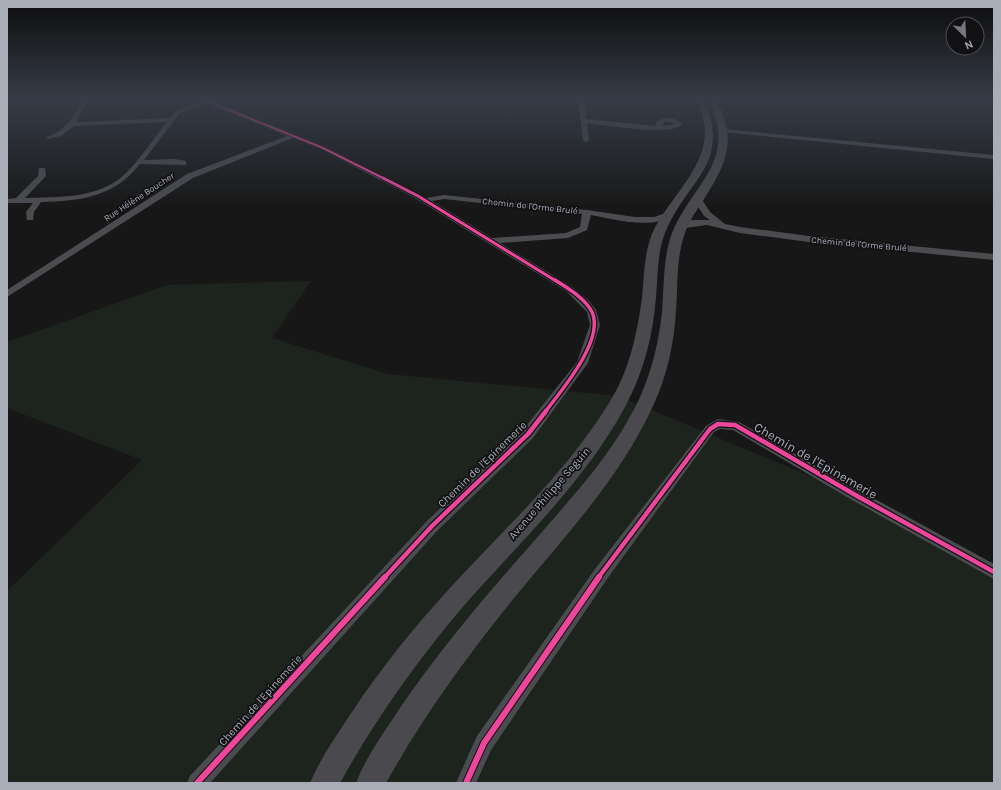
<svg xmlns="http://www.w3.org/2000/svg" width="1001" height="790" viewBox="0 0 1001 790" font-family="Karla,sans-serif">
  <rect width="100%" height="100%" fill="#171717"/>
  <!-- green -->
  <path fill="#1d241e" d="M 311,281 L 272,338 L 388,374 L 618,396 L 906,516 L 994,568 L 994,783 L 7,783 L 7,591 L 142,460 L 7,408 L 7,342 L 167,285 Z"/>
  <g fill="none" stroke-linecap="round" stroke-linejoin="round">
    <!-- minor -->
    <g fill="#4b4c50" fill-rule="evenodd">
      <path d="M 82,99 L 88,99 L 76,122 L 170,118 L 176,111 L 203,101 L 199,99 L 207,99 L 325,147 L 426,198 L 444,195 L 587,210 L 635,217 L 654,217 L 669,212 L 673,214 C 656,231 612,219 591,215 L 587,230 L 568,238 L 500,243 L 572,287 L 589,301 L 596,310 L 600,325 L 588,363 L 533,438 L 437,531 L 210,783 L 187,783 L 190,776 L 427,521 L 523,430 L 577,362 L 590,325 L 587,312 L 566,291 L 415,198 L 321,149 L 293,138 L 193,178 L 7,297 L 7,290 L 187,174 L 287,136 L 208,104 L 180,113 L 144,160 L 175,159 L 186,161 L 186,165 L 140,164 C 114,197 81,201 41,202 L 34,212 L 33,220 L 27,220 L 26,212 L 33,203 L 7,203 L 7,199 L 16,198 L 38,176 L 39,168 L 45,168 L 46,176 L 25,198 C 57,197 98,199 124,175 C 140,160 153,139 167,122 L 74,126 L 61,136 L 47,139 L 47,137 C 63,132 77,116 82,99 ZM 444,199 L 582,214 L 580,227 L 566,233 L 492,238 L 432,201 Z"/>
      <path d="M 578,99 L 584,99 L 586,105 L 586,119 L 655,126 L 657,121 C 666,116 675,117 682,124 C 675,137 602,125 587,123 L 589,140 L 586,142 L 583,140 ZM 664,122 L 671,122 L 676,124 L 662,126 Z"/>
      <path d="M 724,129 L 994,155 L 994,159 L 722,132 L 721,131 Z"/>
      <path d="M 695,198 L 701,198 L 710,212 L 725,224 L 740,227 L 809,236 L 994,254 L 994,260 L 809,242 L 740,233 L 707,225 L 678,229 L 678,225 L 691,220 L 710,220 L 704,216 L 694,200 Z"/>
      <path d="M 718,419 L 739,422 L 862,492 L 994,564 L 994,579 L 852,500 L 733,430 L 720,429 L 714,432 L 607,579 L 491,750 L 476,783 L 456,783 L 477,736 L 595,569 L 706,426 Z"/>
    </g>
    <!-- secondary -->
    <g fill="#4a4a4e" fill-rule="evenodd">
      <path d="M 696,99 L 704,99 C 732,165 687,179 665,233 C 657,253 658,276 656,297 C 653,335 644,371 626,405 C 586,480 523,539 467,602 C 419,658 376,718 340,783 L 310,783 C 321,757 338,733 354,709 C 382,667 415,626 450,588 C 505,528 566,473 609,403 C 629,372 637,334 642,298 C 644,277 644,254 652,234 C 668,197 715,163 703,118 C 701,112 698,105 696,99 Z"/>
      <path d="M 708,99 L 716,99 C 739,142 725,166 701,204 C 694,214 687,225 684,236 C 676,260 678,286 676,311 C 674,344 667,376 653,406 C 621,476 568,533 519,592 C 470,652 424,715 386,783 L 356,783 C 366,757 383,734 398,711 C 437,653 482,600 528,548 C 563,507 600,469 627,422 C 647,389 658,351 662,312 C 664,287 663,257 672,233 C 693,182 739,162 708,99 Z"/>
    </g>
    <!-- cycleway-far4 casing -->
    <g stroke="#111113" stroke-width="3.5">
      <path id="cycleway-far4" d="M 202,99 L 323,148 L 385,179"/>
    </g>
    <!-- cycleway-far3 casing -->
    <g stroke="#111113" stroke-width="5">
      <path id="cycleway-far3" d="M 383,178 L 418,196 L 556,281"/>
    </g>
    <!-- cycleway-far2 casing -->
    <g stroke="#111113" stroke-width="6">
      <path id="cycleway-far2" d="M 545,412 C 561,391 605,340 592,312 C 585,298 567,288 555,280"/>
    </g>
    <!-- cycleway-far1 casing -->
    <g stroke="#111113" stroke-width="7">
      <g id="cycleway-far1">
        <path d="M 384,578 L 432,526 L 528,434 L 546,411"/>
        <path d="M 598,578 L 710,429 L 718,424 L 735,425 L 857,496 L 994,572"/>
      </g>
    </g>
    <!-- cycleway casing -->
    <g stroke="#111113" stroke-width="8">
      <g id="cycleway">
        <path d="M 197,783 L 385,577"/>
        <path d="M 466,783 L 484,743 L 599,577"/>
      </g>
    </g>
    <!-- cycleway-far4 -->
    <use href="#cycleway-far4" stroke="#ed469a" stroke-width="2"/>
    <!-- cycleway-far3 -->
    <use href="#cycleway-far3" stroke="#ed469a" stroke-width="3"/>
    <!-- cycleway-far2 -->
    <use href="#cycleway-far2" stroke="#ed469a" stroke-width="3.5"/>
    <!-- cycleway-far1 -->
    <use href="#cycleway-far1" stroke="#ed469a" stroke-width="4.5"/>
    <!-- cycleway -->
    <use href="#cycleway" stroke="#ed469a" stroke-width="6"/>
  </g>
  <!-- sky -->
  <linearGradient id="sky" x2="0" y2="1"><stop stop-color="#0d0d0d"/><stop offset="0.47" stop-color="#363c47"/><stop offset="1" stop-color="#363c47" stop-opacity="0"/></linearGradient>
  <rect width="1001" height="209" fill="url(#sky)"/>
  <g text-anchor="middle" stroke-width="3.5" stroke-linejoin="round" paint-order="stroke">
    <!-- far-street labels -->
    <g font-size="9" fill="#a8adb8" stroke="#111113">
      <text transform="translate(139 197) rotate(-33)" y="3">Rue Hélène Boucher</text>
      <text transform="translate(530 206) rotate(6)" y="3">Chemin de l'Orme Brulé</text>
      <text transform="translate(859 244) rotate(5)" y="3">Chemin de l'Orme Brulé</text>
    </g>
    <!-- street labels -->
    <g font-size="11" fill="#a8adb8" stroke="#111113">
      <text transform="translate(482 464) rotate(-44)" y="4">Chemin de l'Epinemerie</text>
      <text transform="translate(549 493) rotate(-49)" y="4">Avenue Philippe Seguin</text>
      <text transform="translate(260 700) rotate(-48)" y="4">Chemin de l'Epinemerie</text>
    </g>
    <!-- near-street labels -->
    <g font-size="13" fill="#a8adb8" stroke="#111113">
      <text transform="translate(816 460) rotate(30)" y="5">Chemin de l'Epinemerie</text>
    </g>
  </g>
  <!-- border -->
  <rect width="1001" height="790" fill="none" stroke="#a8adb8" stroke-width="16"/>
  <!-- north arrow -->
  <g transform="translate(965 36) rotate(156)"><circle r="19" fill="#111113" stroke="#4d4f55"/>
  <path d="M0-3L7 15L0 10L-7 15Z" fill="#757880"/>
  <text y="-6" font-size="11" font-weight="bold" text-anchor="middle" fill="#a8adb8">N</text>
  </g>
</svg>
